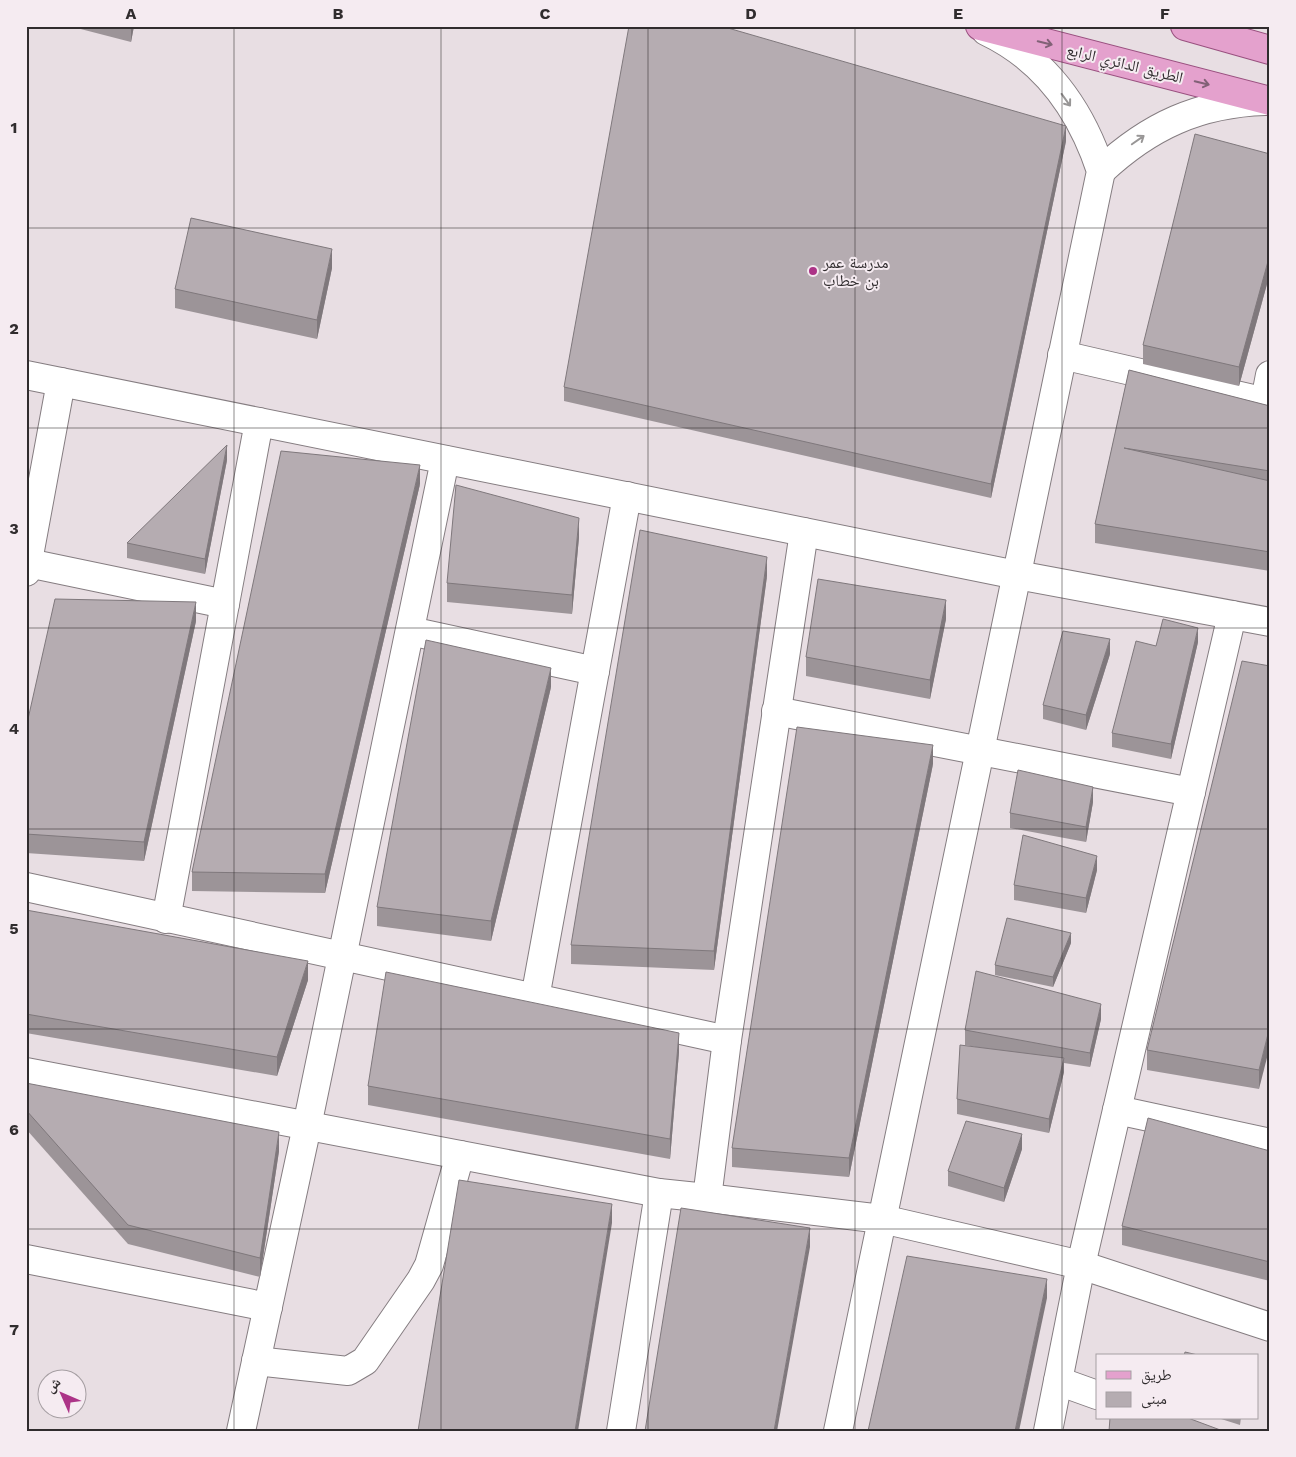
<svg xmlns="http://www.w3.org/2000/svg" width="1296" height="1457" viewBox="0 0 1296 1457" font-family="'Work Sans','Noto Naskh Arabic',sans-serif">
  <rect width="100%" height="100%" fill="#e8dee3"/>
  <g fill="none" stroke-linecap="round" stroke-linejoin="round">
    <!-- minor casing -->
    <g stroke="#857d81" stroke-width="30">
      <g id="minor">
        <path d="M 1101,171 C 1149,126 1199,103 1265,101"/>
        <path d="M 1062,355 L 1270,403"/>
        <path d="M 26,375 L 1017,575 L 1270,622"/>
        <path d="M 1265,401 L 1270,375"/>
        <path d="M 28,563 L 225,604"/>
        <path d="M 26,572 L 61,382"/>
        <path d="M 410,631 L 595,671"/>
        <path d="M 776,711 L 1191,792"/>
        <path d="M 26,887 L 727,1040"/>
        <path d="M 166,919 L 259,422"/>
        <path d="M 535,998 L 627,496"/>
        <path d="M 26,1072 L 659,1193 L 707,1198 L 882,1219 L 1081,1265 L 1270,1327"/>
        <path d="M 1117,1110 L 1270,1143"/>
        <path d="M 707,1198 L 727,1040 L 804,532"/>
        <path d="M 26,1259 L 268,1307"/>
        <path d="M 256,1361 L 348,1371 L 365,1361 L 421,1280 L 429,1265 L 460,1155"/>
        <path d="M 1058,1381 L 1097,1395"/>
        <path d="M 241,1431 L 307,1126 L 445,460"/>
        <path d="M 621,1431 L 659,1193"/>
        <path d="M 838,1431 L 1101,171 C 1081,110 1045,59 986,31"/>
        <path d="M 1048,1431 L 1081,1265 L 1232,615"/>
      </g>
    </g>
    <!-- major casing -->
    <g stroke="#99507f" stroke-width="30">
      <g id="major">
        <path d="M 980,26 L 1270,101"/>
        <path d="M 1185,26 L 1270,50"/>
      </g>
    </g>
    <!-- minor -->
    <use href="#minor" stroke="#fff" stroke-width="28"/>
    <!-- major -->
    <use href="#major" stroke="#e4a1cd" stroke-width="28"/>
  </g>
  <!-- wall -->
  <g fill="#9c9498">
    <path d="M 69,26 L 134,26 L 131,42 Z"/>
    <path d="M 1066,141 L 991,498 L 564,401 L 564,387 Z"/>
    <path d="M 1270,154 L 1270,273 L 1239,386 L 1143,364 L 1143,345 Z"/>
    <path d="M 332,268 L 317,339 L 175,308 L 175,289 Z"/>
    <path d="M 1129,370 L 1270,406 L 1270,571 L 1095,543 L 1095,524 Z"/>
    <path d="M 227,460 L 205,574 L 127,558 L 127,543 Z"/>
    <path d="M 420,484 L 325,893 L 192,891 L 192,872 Z"/>
    <path d="M 579,537 L 572,614 L 447,602 L 447,583 Z"/>
    <path d="M 767,576 L 714,970 L 571,964 L 571,945 Z"/>
    <path d="M 946,619 L 930,699 L 806,676 L 806,657 Z"/>
    <path d="M 196,621 L 144,861 L 26,853 L 26,728 Z"/>
    <path d="M 1198,642 L 1171,759 L 1112,747 L 1112,733 L 1156,646 Z"/>
    <path d="M 1110,654 L 1086,730 L 1043,719 L 1043,705 Z"/>
    <path d="M 1270,666 L 1259,1089 L 1147,1070 L 1147,1050 Z"/>
    <path d="M 551,687 L 491,941 L 377,926 L 377,907 Z"/>
    <path d="M 933,764 L 849,1177 L 732,1167 L 732,1148 Z"/>
    <path d="M 1093,802 L 1086,842 L 1010,828 L 1010,813 Z"/>
    <path d="M 1097,870 L 1086,913 L 1014,900 L 1014,885 Z"/>
    <path d="M 26,910 L 308,980 L 277,1076 L 26,1033 Z"/>
    <path d="M 1071,943 L 1053,987 L 995,975 L 995,965 Z"/>
    <path d="M 1101,1019 L 1090,1067 L 1064,1063 L 1064,1072 L 1049,1133 L 957,1114 L 957,1099 L 981,1048 L 965,1045 L 965,1030 Z"/>
    <path d="M 679,1052 L 670,1159 L 368,1105 L 368,1086 Z"/>
    <path d="M 26,1083 L 279,1151 L 260,1277 L 128,1244 L 26,1129 Z"/>
    <path d="M 1022,1149 L 1004,1202 L 948,1186 L 948,1171 Z"/>
    <path d="M 1270,1151 L 1270,1281 L 1122,1245 L 1122,1226 Z"/>
    <path d="M 1218,1418 L 1241,1418 L 1240,1425 Z"/>
  </g>
  <!-- shaded-wall -->
  <g fill="#7f787c">
    <path d="M 131,26 L 134,26 L 131,42 Z"/>
    <path d="M 1066,126 L 1066,141 L 991,498 L 991,484 Z"/>
    <path d="M 332,249 L 332,268 L 317,339 L 317,320 Z"/>
    <path d="M 1270,254 L 1270,273 L 1239,386 L 1239,367 Z"/>
    <path d="M 227,445 L 227,460 L 205,574 L 205,559 Z"/>
    <path d="M 420,465 L 420,484 L 325,893 L 325,874 Z"/>
    <path d="M 579,518 L 579,537 L 572,614 L 572,595 Z"/>
    <path d="M 767,557 L 767,576 L 714,970 L 714,951 Z"/>
    <path d="M 946,600 L 946,619 L 930,699 L 930,680 Z"/>
    <path d="M 196,602 L 196,621 L 144,861 L 144,842 Z"/>
    <path d="M 1198,628 L 1198,642 L 1171,759 L 1171,744 Z"/>
    <path d="M 1110,639 L 1110,654 L 1086,730 L 1086,715 Z"/>
    <path d="M 551,668 L 551,687 L 491,941 L 491,921 Z"/>
    <path d="M 933,745 L 933,764 L 849,1177 L 849,1158 Z"/>
    <path d="M 1093,787 L 1093,802 L 1086,842 L 1086,827 Z"/>
    <path d="M 1097,856 L 1097,870 L 1086,913 L 1086,898 Z"/>
    <path d="M 1071,933 L 1071,943 L 1053,987 L 1053,977 Z"/>
    <path d="M 308,961 L 308,980 L 277,1076 L 277,1057 Z"/>
    <path d="M 1101,1004 L 1101,1019 L 1090,1067 L 1090,1053 Z"/>
    <path d="M 1270,1026 L 1270,1046 L 1259,1089 L 1259,1070 Z"/>
    <path d="M 679,1033 L 679,1052 L 670,1159 L 670,1139 Z"/>
    <path d="M 1064,1058 L 1064,1072 L 1049,1133 L 1049,1119 Z"/>
    <path d="M 279,1132 L 279,1151 L 260,1277 L 260,1258 Z"/>
    <path d="M 1022,1134 L 1022,1149 L 1004,1202 L 1004,1188 Z"/>
    <path d="M 612,1204 L 612,1223 L 578,1431 L 575,1431 Z"/>
    <path d="M 810,1228 L 810,1247 L 777,1431 L 774,1431 Z"/>
    <path d="M 1047,1279 L 1047,1298 L 1019,1431 L 1015,1431 Z"/>
  </g>
  <!-- building -->
  <g fill="#b5acb1" stroke="#7f787c">
    <path d="M 629,26 L 721,26 L 1066,126 L 991,484 L 564,387 Z"/>
    <path d="M 1195,134 L 1270,154 L 1270,254 L 1239,367 L 1143,345 Z"/>
    <path d="M 191,218 L 332,249 L 317,320 L 175,289 Z"/>
    <path d="M 1129,370 L 1270,406 L 1270,471 L 1124,448 L 1270,481 L 1270,552 L 1095,524 Z"/>
    <path d="M 227,445 L 205,559 L 127,543 Z"/>
    <path d="M 281,451 L 420,465 L 325,874 L 192,872 Z"/>
    <path d="M 456,485 L 579,518 L 572,595 L 447,583 Z"/>
    <path d="M 640,530 L 767,557 L 714,951 L 571,945 Z"/>
    <path d="M 818,579 L 946,600 L 930,680 L 806,657 Z"/>
    <path d="M 55,599 L 196,602 L 144,842 L 26,834 L 26,728 Z"/>
    <path d="M 1163,619 L 1198,628 L 1171,744 L 1112,733 L 1136,641 L 1156,646 Z"/>
    <path d="M 1063,631 L 1110,639 L 1086,715 L 1043,705 Z"/>
    <path d="M 426,640 L 551,668 L 491,921 L 377,907 Z"/>
    <path d="M 1242,661 L 1270,666 L 1270,1026 L 1259,1070 L 1147,1050 Z"/>
    <path d="M 797,727 L 933,745 L 849,1158 L 732,1148 Z"/>
    <path d="M 1018,770 L 1093,787 L 1086,827 L 1010,813 Z"/>
    <path d="M 1023,835 L 1097,856 L 1086,898 L 1014,885 Z"/>
    <path d="M 26,910 L 308,961 L 277,1057 L 26,1014 Z"/>
    <path d="M 1007,918 L 1071,933 L 1053,977 L 995,965 Z"/>
    <path d="M 976,971 L 1101,1004 L 1090,1053 L 965,1030 Z"/>
    <path d="M 386,972 L 679,1033 L 670,1139 L 368,1086 Z"/>
    <path d="M 960,1045 L 1064,1058 L 1049,1119 L 957,1099 Z"/>
    <path d="M 26,1083 L 279,1132 L 260,1258 L 128,1225 L 26,1110 Z"/>
    <path d="M 1148,1118 L 1270,1151 L 1270,1262 L 1122,1226 Z"/>
    <path d="M 966,1121 L 1022,1134 L 1004,1188 L 948,1171 Z"/>
    <path d="M 459,1180 L 612,1204 L 575,1431 L 418,1431 Z"/>
    <path d="M 681,1208 L 810,1228 L 774,1431 L 645,1431 Z"/>
    <path d="M 907,1256 L 1047,1279 L 1015,1431 L 868,1431 Z"/>
    <path d="M 1185,1352 L 1202,1356 L 1184,1356 Z"/>
    <path d="M 1110,1418 L 1188,1418 L 1223,1431 L 1109,1431 Z"/>
  </g>
  <!-- one-way arrows -->
  <defs><path id="oneway-shaft" d="M-6 0H5M1.5-3L5.5 0L1.5 3" fill="none" stroke-width="1.6" stroke-linecap="round" stroke-linejoin="round" transform="scale(1.25)"/></defs>
  <g stroke="#816176">
    <use href="#oneway-shaft" transform="translate(1045 43) rotate(14)"/>
    <use href="#oneway-shaft" transform="translate(1202 83) rotate(14)"/>
  </g>
  <g stroke="#989696">
    <use href="#oneway-shaft" transform="translate(1066 100) rotate(54)"/>
    <use href="#oneway-shaft" transform="translate(1138 140) rotate(-35)"/>
  </g>
  <!-- grid -->
  <path fill="none" stroke="#302c2e" stroke-width="1" stroke-opacity="0.55" d="M 234,26 L 234,1431M 441,26 L 441,1431M 648,26 L 648,1431M 855,26 L 855,1431M 1062,26 L 1062,1431M 26,228 L 1270,228M 26,428 L 1270,428M 26,628 L 1270,628M 26,829 L 1270,829M 26,1029 L 1270,1029M 26,1229 L 1270,1229"/>
  <!-- markers -->
  <circle fill="#ac3387" stroke="#f5ebf1" stroke-width="2" cx="813" cy="271" r="5"/>
  <g text-anchor="middle" stroke-width="4" stroke-linejoin="round" paint-order="stroke">
    <!-- street labels -->
    <g font-size="16" fill="#302c2e" stroke="#f5ebf1">
      <text transform="translate(1125 63) rotate(14)" y="6">الطريق الدائري الرابع</text>
    </g>
    <!-- poi labels -->
    <g font-size="16" fill="#302c2e" stroke="#f5ebf1" text-anchor="start">
      <text x="823" y="268">مدرسة عمر<tspan x="823" dy="18">بن خطاب</tspan></text>
    </g>
  </g>
  <!-- border -->
  <rect width="1296" height="1457" fill="none" stroke="#f5ebf1" stroke-width="55"/>
  <!-- legend -->
  <rect x="1096" y="1354" width="162" height="65" fill="#f5ebf1" stroke="#a69fa3"/>
  <rect x="1106" y="1371" width="25" height="8" fill="#e4a1cd" stroke="#a69fa3"/>
  <text x="1141" y="1380" font-size="15" fill="#302c2e">طريق</text>
  <rect x="1106" y="1392" width="25" height="15" fill="#b5acb1" stroke="#a69fa3"/>
  <text x="1141" y="1404" font-size="15" fill="#302c2e">مبنى</text>
  <!-- north arrow -->
  <g transform="translate(62 1394) rotate(315)"><circle r="24" fill="#f5ebf1" stroke="#a69fa3"/>
  <path d="M0-4L9 19L0 12L-9 19Z" fill="#ac3387"/>
  <text y="-8" font-size="14" font-weight="bold" text-anchor="middle" fill="#302c2e">ش</text>
  </g>
  <rect x="28" y="28" width="1240" height="1402" fill="none" stroke="#302c2e" stroke-width="2"/>
  <g font-size="16" text-anchor="middle" font-weight="bold" fill="#302c2e">
    <text x="131" y="19">A</text>
    <text x="338" y="19">B</text>
    <text x="545" y="19">C</text>
    <text x="751" y="19">D</text>
    <text x="958" y="19">E</text>
    <text x="1165" y="19">F</text>
    <text x="14" y="133">1</text>
    <text x="14" y="334">2</text>
    <text x="14" y="534">3</text>
    <text x="14" y="734">4</text>
    <text x="14" y="934">5</text>
    <text x="14" y="1135">6</text>
    <text x="14" y="1335">7</text>
  </g>
</svg>
